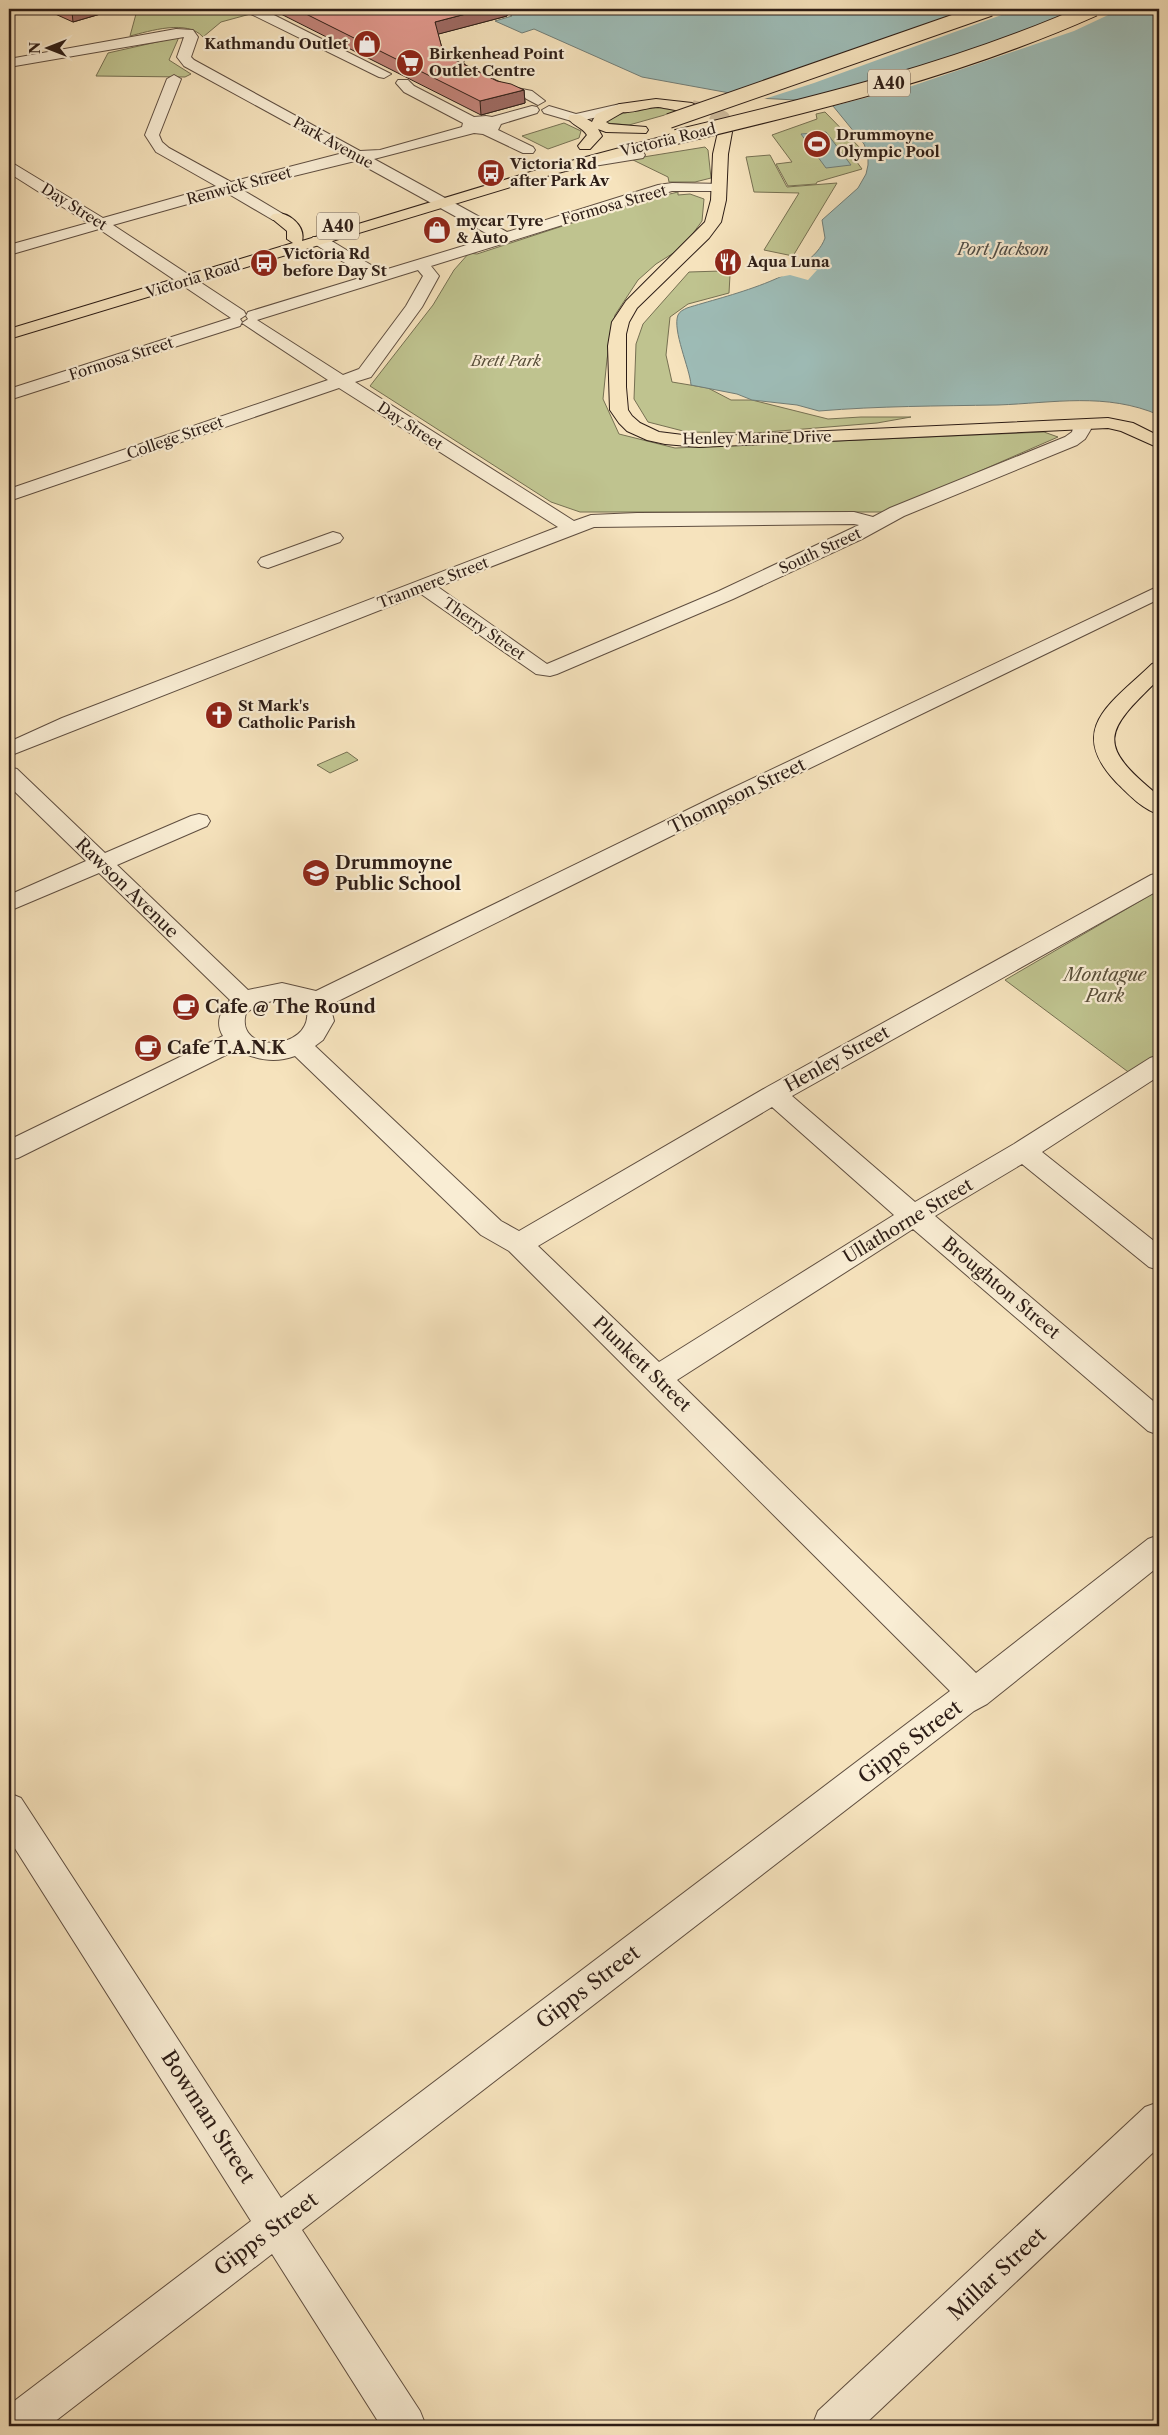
<svg xmlns="http://www.w3.org/2000/svg" width="1168" height="2435" viewBox="0 0 1168 2435" font-family="'Libre Caslon Text',serif">
  <rect width="100%" height="100%" fill="#f6e3bd"/>
  <filter id="stains"><feTurbulence type="fractalNoise" baseFrequency=".004" numOctaves="4"/><feColorMatrix values="0 0 0 0 .2 0 0 0 0 .09 0 0 0 0 .02 0 0 0 .5 -.17"/></filter>
  <radialGradient id="worn" r=".72"><stop offset=".6" stop-color="#630" stop-opacity="0"/><stop offset="1" stop-color="#630" stop-opacity=".3"/></radialGradient>
  <!-- green -->
  <g fill="#bfc38f" stroke="#767052">
    <path d="M 127,9 L 245,9 L 254,13 L 221,22 L 203,37 C 187,19 150,31 130,36 L 136,14 L 125,13 Z"/>
    <path d="M 179,37 L 169,60 L 191,74 L 185,77 L 96,76 L 108,53 Z"/>
    <path d="M 660,107 L 686,109 L 629,125 L 606,123 L 607,118 L 635,110 Z"/>
    <path d="M 825,112 L 864,152 L 851,154 L 862,169 L 817,182 L 816,184 L 788,186 L 776,164 L 792,162 L 772,135 L 817,119 L 816,114 Z"/>
    <path d="M 564,123 L 581,131 L 579,138 L 548,149 L 522,136 Z"/>
    <path d="M 705,147 L 708,150 L 711,178 L 695,182 L 669,182 L 668,177 L 631,159 Z"/>
    <path d="M 770,155 L 787,187 L 837,183 L 793,256 L 764,250 L 799,193 L 754,192 L 746,157 Z"/>
    <path d="M 678,192 L 678,195 L 690,194 L 704,199 L 702,221 L 683,247 L 656,264 L 638,280 L 615,315 L 607,359 L 603,399 L 619,434 L 675,448 L 1044,432 L 1058,437 L 886,512 L 580,512 L 551,502 L 370,386 L 433,305 L 454,270 L 469,253 L 477,254 L 633,203 Z"/>
    <path d="M 721,271 L 730,275 L 729,293 L 688,304 L 670,317 L 666,355 L 672,382 L 708,388 L 731,400 L 752,400 L 828,419 L 861,417 L 911,417 L 877,423 L 755,433 L 687,432 L 648,422 L 634,399 L 636,344 L 643,324 L 689,272 Z"/>
    <path d="M 347,752 L 358,760 L 330,773 L 317,765 Z"/>
    <path d="M 1159,890 L 1159,1056 L 1131,1074 L 1005,980 Z"/>
  </g>
  <!-- water -->
  <g fill="#9ebdb8" stroke="#717d77">
    <path d="M 501,9 L 1159,9 L 1159,415 C 1106,392 1053,403 998,405 C 938,406 879,406 819,411 L 797,405 L 752,400 L 737,394 L 691,385 C 690,369 672,330 678,315 C 680,311 683,310 687,308 C 724,296 811,278 825,238 L 822,220 L 858,188 L 866,174 L 868,165 L 868,154 L 864,144 L 833,106 L 815,101 L 757,98 L 642,77 L 534,29 L 522,33 L 495,21 L 512,16 Z"/>
    <path d="M 826,132 L 851,165 L 826,168 L 801,134 Z"/>
  </g>
  <!-- pier -->
  <g fill="#f6e3bd">
    <path d="M 974,9 L 1018,9 L 814,83 L 758,101 L 748,99 Z"/>
    <path d="M 1079,9 L 1121,9 L 1074,31 L 912,86 L 830,107 L 826,105 L 854,86 L 996,43 Z"/>
    <path d="M 794,266 L 817,270 L 808,280 L 790,275 L 769,279 Z"/>
  </g>
  <g fill="none" stroke-linecap="round" stroke-linejoin="round">
    <!-- major-tunnel -->
    <path stroke="#cebb9c" stroke-width="14" stroke-dasharray="14 7" stroke-linecap="butt" d="M 692,107 L 709,111 L 723,118 L 725,132"/>
    <!-- minor casing -->
    <g stroke="#5f4e40" stroke-width="2">
      <g id="minor">
        <path d="M 246,9 L 262,9 L 391,74 L 384,78 L 379,77 L 247,12 Z"/>
        <path d="M 176,29 L 193,30 L 198,37 L 191,57 L 194,60 L 360,151 L 380,150 L 462,127 L 463,123 L 404,92 L 396,83 L 398,80 L 408,80 L 414,86 L 474,117 L 486,116 L 492,117 L 532,106 L 537,107 L 539,110 L 537,113 L 501,124 L 498,130 L 533,147 L 535,150 L 533,153 L 523,153 L 483,134 L 474,133 L 374,159 L 507,232 L 658,185 L 672,183 L 724,184 L 726,187 L 724,190 L 719,191 L 672,191 L 662,194 L 431,266 L 439,276 L 422,307 L 371,377 L 355,382 L 574,521 L 591,515 L 637,513 L 854,512 L 873,517 L 890,508 L 1065,437 L 1072,432 L 1075,420 L 1087,420 L 1091,429 L 1085,439 L 1077,445 L 904,516 L 862,539 L 733,599 L 557,674 L 550,676 L 536,674 L 421,594 L 9,756 L 9,742 L 62,718 L 558,527 L 339,388 L 9,501 L 9,489 L 328,380 L 242,323 L 248,319 L 246,316 L 248,312 L 366,276 L 313,243 L 311,240 L 313,237 L 325,237 L 381,271 L 493,237 L 355,161 L 241,189 L 283,214 L 286,217 L 283,220 L 273,220 L 227,193 L 113,225 L 244,311 L 246,315 L 240,319 L 242,322 L 240,326 L 9,400 L 9,389 L 231,318 L 99,229 L 9,255 L 9,245 L 88,223 L 9,173 L 9,163 L 14,164 L 103,218 L 216,186 L 156,152 L 145,135 L 167,79 L 174,75 L 181,79 L 159,135 L 162,142 L 169,148 L 231,182 L 343,153 L 184,66 L 177,57 L 184,37 L 9,67 L 9,59 ZM 418,270 L 423,276 L 406,306 L 359,369 L 343,375 L 257,320 ZM 854,524 L 859,525 L 719,591 L 547,664 L 438,587 L 594,527 Z"/>
        <path d="M 459,51 L 466,55 L 463,63 L 466,66 L 507,86 L 532,91 L 545,101 L 538,105 L 523,97 L 498,93 L 456,72 L 449,64 L 454,52 Z"/>
        <path d="M 620,104 L 625,105 L 627,108 L 625,111 L 575,122 L 544,113 L 542,110 L 549,106 L 576,114 Z"/>
        <path d="M 638,151 L 643,152 L 645,155 L 643,158 L 594,166 L 587,162 L 594,158 Z"/>
        <path d="M 333,532 L 340,534 L 343,538 L 340,542 L 268,568 L 261,566 L 258,562 L 261,558 Z"/>
        <path d="M 1159,586 L 1159,599 L 738,803 L 330,1005 L 334,1021 L 323,1040 L 315,1046 L 501,1221 L 519,1231 L 767,1087 L 1151,875 L 1159,873 L 1159,890 L 792,1096 L 915,1202 L 1014,1144 L 1150,1058 L 1159,1055 L 1159,1076 L 1042,1152 L 1159,1245 L 1159,1270 L 1149,1267 L 1022,1164 L 935,1216 L 1159,1406 L 1159,1435 L 1148,1431 L 913,1229 L 677,1380 L 976,1673 L 1148,1539 L 1159,1535 L 1159,1566 L 987,1704 L 974,1711 L 302,2230 L 420,2411 L 426,2426 L 381,2426 L 272,2254 L 49,2426 L 9,2426 L 9,2405 L 251,2221 L 9,1839 L 9,1793 L 21,1798 L 281,2198 L 950,1691 L 509,1251 L 481,1235 L 295,1056 C 273,1064 256,1059 236,1050 L 18,1158 L 9,1160 L 9,1140 L 223,1036 C 215,1023 220,1011 230,1000 L 99,873 L 9,911 L 9,895 L 86,861 L 9,786 L 9,767 L 17,769 L 105,853 L 191,816 L 199,814 L 207,816 L 210,821 L 207,826 L 117,865 L 248,990 L 282,983 L 316,991 L 722,793 ZM 282,999 L 299,1003 L 307,1011 C 312,1051 234,1055 246,1013 L 259,1004 ZM 772,1107 L 894,1215 L 659,1362 L 538,1246 Z"/>
        <path d="M 1159,2102 L 1159,2147 L 863,2426 L 812,2426 L 818,2411 L 1145,2107 Z"/>
      </g>
    </g>
    <!-- major casing -->
    <g stroke="#2d1d16" stroke-width="2">
      <g id="major">
        <path d="M 656,99 L 692,103 L 699,107 C 692,116 668,108 658,107 C 646,107 621,118 613,108 L 620,104 Z"/>
        <path d="M 725,128 L 732,132 L 728,154 L 726,200 L 721,222 L 709,238 L 637,308 L 629,322 L 626,334 L 626,387 L 628,410 L 632,416 L 640,423 L 659,432 L 699,437 L 1108,418 L 1133,423 L 1159,436 L 1159,448 L 1121,431 L 1108,428 L 699,447 L 665,444 L 647,440 L 627,431 L 619,423 L 610,410 L 608,346 L 612,322 L 626,301 L 705,222 L 711,200 L 713,154 L 718,132 Z"/>
        <path d="M 1159,662 L 1159,679 C 1104,732 1095,744 1159,796 L 1159,814 C 1143,810 1127,793 1116,782 C 1065,728 1113,702 1152,664 Z"/>
      </g>
    </g>
    <!-- highway casing -->
    <g stroke="#2d1d16" stroke-width="2">
      <g id="highway">
        <path d="M 620,104 L 625,105 L 627,108 L 625,111 L 606,122 L 609,124 L 646,127 L 648,130 L 646,133 L 606,132 L 598,129 L 602,136 L 590,149 L 580,149 L 578,146 L 587,135 C 582,127 573,126 568,118 L 570,115 L 580,115 L 592,122 L 596,114 Z"/>
        <path d="M 676,133 L 683,137 L 681,140 L 547,176 L 9,339 L 9,329 L 293,243 L 287,239 L 287,231 L 270,217 L 273,214 C 288,210 306,226 302,241 L 537,170 Z"/>
      </g>
    </g>
    <!-- minor -->
    <use href="#minor" fill="#f9edd4" fill-rule="evenodd"/>
    <!-- major -->
    <use href="#major" fill="#f6e3bd" fill-rule="evenodd"/>
    <!-- highway -->
    <use href="#highway" fill="#f6e3bd" fill-rule="evenodd"/>
    <!-- highway-bridge casing -->
    <g stroke="#2d1d16" stroke-width="16" stroke-linecap="butt">
      <g id="highway-bridge">
        <path d="M 669,121 L 990,9"/>
        <path d="M 676,137 C 819,103 960,69 1094,9"/>
      </g>
    </g>
    <!-- highway-bridge -->
    <use href="#highway-bridge" stroke="#f6e3bd" stroke-width="14"/>
  </g>
  <!-- wall -->
  <g fill="#c28379" stroke="#2d1d16">
    <path d="M 44,9 L 113,9 L 114,10 L 73,22 Z"/>
    <path d="M 271,9 L 507,9 L 507,16 L 438,34 L 443,52 L 455,60 L 497,81 L 524,90 L 525,103 L 481,115 Z"/>
  </g>
  <!-- shaded-wall -->
  <g fill="#9e6a63" stroke="#2d1d16">
    <path d="M 83,9 L 113,9 L 114,10 L 73,22 L 72,12 Z"/>
    <path d="M 485,9 L 507,9 L 507,16 L 435,35 L 435,22 Z"/>
    <path d="M 524,90 L 525,103 L 481,115 L 480,101 Z"/>
  </g>
  <!-- building -->
  <g fill="#e1988d" stroke="#2d1d16">
    <path d="M 64,9 L 83,9 L 72,12 Z"/>
    <path d="M 296,9 L 485,9 L 435,22 L 443,52 L 455,60 L 497,81 L 511,84 L 524,90 L 480,101 Z"/>
  </g>
  <!-- icons -->
  <defs>
    <g id="shop-disc" transform="scale(1.4375)"><circle r="9.5" fill="#8f2418" stroke="#f9edd4"/><path d="M-5-2.5h2.3a2.7 3.5 0 0 1 5.4 0H5L5.5 6h-11ZM-1.5-2.5h3a1.5 2.3 0 0 0-3 0Z" fill="#fff"/></g>
    <g id="supermarket-disc" transform="scale(1.4375)"><circle r="9.5" fill="#8f2418" stroke="#f9edd4"/><path d="M-6-5.5h2.5l.6 2H6L4.5 2H-2.5L-4.4-4H-6ZM-1.5 3.2a1.3 1.3 0 1 0 .1 0ZM3 3.2a1.3 1.3 0 1 0 .1 0Z" fill="#fff"/></g>
    <g id="stadium-disc" transform="scale(1.4375)"><circle r="9.5" fill="#8f2418" stroke="#f9edd4"/><path d="M0-5a6.5 5 0 1 0 0 10a6.5 5 0 1 0 0-10ZM-3.5-1.8h7v3.6h-7Z" fill="#fff"/></g>
    <g id="bus-disc" transform="scale(1.4375)"><circle r="9.5" fill="#8f2418" stroke="#f9edd4"/><path d="M-5-6H5V4H4V6H2V4H-2V6H-4V4H-5ZM-3.5-4V0h7V-4ZM-3.5 1.2v1.5H-2V1.2ZM2 1.2v1.5H3.5V1.2Z" fill="#fff"/></g>
    <g id="restaurant-disc" transform="scale(1.4375)"><circle r="9.5" fill="#8f2418" stroke="#f9edd4"/><path d="M-5-6h1v4h1v-4h1v4h1v-4h1v5L-1.5 .5V6h-2V.5L-5-1ZM5-6V6H3V1.5H1.5Q1.5-4 5-6Z" fill="#fff"/></g>
    <g id="church-disc" transform="scale(1.4375)"><circle r="9.5" fill="#8f2418" stroke="#f9edd4"/><path d="M-1.2-6h2.4v3.5h3.3v2.4h-3.3V6h-2.4V-.1h-3.3v-2.4h3.3Z" fill="#fff"/></g>
    <g id="school-disc" transform="scale(1.4375)"><circle r="9.5" fill="#8f2418" stroke="#f9edd4"/><path d="M0-5L7-2L0 1L-7-2ZM-4 1L0 2.5L4 1V4Q0 6-4 4Z" fill="#fff"/></g>
    <g id="cafe-disc" transform="scale(1.4375)"><circle r="9.5" fill="#8f2418" stroke="#f9edd4"/><path d="M-5.5-4.5H6V0H3Q3 3.5 0 3.5H-2.5Q-5.5 3.5-5.5 0ZM3-3.2v2h1.7v-2ZM-6 4.5H4V6H-6Z" fill="#fff"/></g>
  </defs>
  <g fill-rule="evenodd">
    <use href="#shop-disc" x="367" y="44"/>
    <use href="#supermarket-disc" x="410" y="63"/>
    <use href="#stadium-disc" x="817" y="144"/>
    <use href="#bus-disc" x="491" y="173"/>
    <use href="#shop-disc" x="437" y="230"/>
    <use href="#restaurant-disc" x="728" y="262"/>
    <use href="#bus-disc" x="264" y="263"/>
    <use href="#church-disc" x="219" y="715"/>
    <use href="#school-disc" x="316" y="873"/>
    <use href="#cafe-disc" x="186" y="1007"/>
    <use href="#cafe-disc" x="148" y="1048"/>
  </g>
  <g text-anchor="middle" stroke-width="4.5" stroke-linejoin="round" paint-order="stroke">
    <!-- far-poi labels -->
    <g font-size="15" font-weight="bold" fill="#2d1d16" stroke="#f9edd4" text-anchor="start">
      <text x="348" y="49" text-anchor="end">Kathmandu Outlet</text>
      <text x="429" y="59">Birkenhead Point<tspan x="429" dy="17">Outlet Centre</tspan></text>
      <text x="836" y="140">Drummoyne<tspan x="836" dy="17">Olympic Pool</tspan></text>
      <text x="510" y="169">Victoria Rd<tspan x="510" dy="17">after Park Av</tspan></text>
      <text x="456" y="226">mycar Tyre<tspan x="456" dy="17">&amp; Auto</tspan></text>
      <text x="283" y="259">Victoria Rd<tspan x="283" dy="17">before Day St</tspan></text>
      <text x="747" y="267">Aqua Luna</text>
      <text x="238" y="711">St Mark's<tspan x="238" dy="17">Catholic Parish</tspan></text>
    </g>
    <!-- far-street labels -->
    <g font-size="15" fill="#2d1d16" stroke="#f9edd4">
      <text transform="translate(668 140) rotate(-14)" y="5">Victoria Road</text>
      <text transform="translate(333 143) rotate(29)" y="5">Park Avenue</text>
      <text transform="translate(239 186) rotate(-15)" y="5">Renwick Street</text>
      <text transform="translate(614 205) rotate(-16)" y="5">Formosa Street</text>
      <text transform="translate(74 207) rotate(32)" y="5">Day Street</text>
      <text transform="translate(193 279) rotate(-17)" y="5">Victoria Road</text>
      <text transform="translate(121 359) rotate(-18)" y="5">Formosa Street</text>
      <text transform="translate(410 426) rotate(33)" y="5">Day Street</text>
      <text transform="translate(175 438) rotate(-19)" y="5">College Street</text>
      <text transform="translate(757 438) rotate(-1)" y="5">Henley Marine Drive</text>
      <text transform="translate(820 551) rotate(-25)" y="5">South Street</text>
      <text transform="translate(433 583) rotate(-21)" y="5">Tranmere Street</text>
      <text transform="translate(484 629) rotate(35)" y="5">Therry Street</text>
    </g>
    <!-- far-park labels -->
    <g font-size="15" font-style="italic" fill="#594f3a" stroke="#f9edd4">
      <text x="506" y="366">Brett Park</text>
    </g>
    <!-- shield labels -->
    <g fill="#f9edd4" stroke="#6a5b4f" stroke-width="1">
      <rect x="868" y="69.5" width="42" height="27" rx="4"/>
      <rect x="317" y="212.5" width="42" height="27" rx="4"/>
    </g>
    <g font-size="16" font-weight="bold" fill="#2d1d16">
      <text x="889" y="89">A40</text>
      <text x="338" y="232">A40</text>
    </g>
    <!-- far-water labels -->
    <g font-size="16" font-style="italic" fill="#4f4d47" stroke="#f9edd4">
      <text x="1003" y="255">Port Jackson</text>
    </g>
    <!-- street labels -->
    <g font-size="18" fill="#2d1d16" stroke="#f9edd4">
      <text transform="translate(737 796) rotate(-26)" y="6">Thompson Street</text>
      <text transform="translate(127 888) rotate(44)" y="6">Rawson Avenue</text>
      <text transform="translate(837 1059) rotate(-29)" y="6">Henley Street</text>
      <text transform="translate(908 1221) rotate(-31)" y="6">Ullathorne Street</text>
      <text transform="translate(1001 1288) rotate(40)" y="6">Broughton Street</text>
      <text transform="translate(642 1364) rotate(44)" y="6">Plunkett Street</text>
    </g>
    <!-- poi labels -->
    <g font-size="18" font-weight="bold" fill="#2d1d16" stroke="#f9edd4" text-anchor="start">
      <text x="335" y="869">Drummoyne<tspan x="335" dy="21">Public School</tspan></text>
      <text x="205" y="1013">Cafe @ The Round</text>
      <text x="167" y="1054">Cafe T.A.N.K</text>
    </g>
    <!-- park labels -->
    <g font-size="18" font-style="italic" fill="#594f3a" stroke="#f9edd4">
      <text x="1105" y="981">Montague<tspan x="1105" dy="21">Park</tspan></text>
    </g>
    <!-- near-street labels -->
    <g font-size="21" fill="#2d1d16" stroke="#f9edd4">
      <text transform="translate(910 1742) rotate(-37)" y="7">Gipps Street</text>
      <text transform="translate(588 1987) rotate(-37)" y="7">Gipps Street</text>
      <text transform="translate(208 2117) rotate(57)" y="7">Bowman Street</text>
      <text transform="translate(266 2234) rotate(-37)" y="7">Gipps Street</text>
      <text transform="translate(997 2274) rotate(-43)" y="7">Millar Street</text>
    </g>
  </g>
  <!-- margin -->
  <rect width="1168" height="2435" fill="none" stroke="#f6e3bd" stroke-width="30"/>
  <rect x="10" y="10" width="1148" height="2415" fill="none" stroke="#2d1d16" stroke-width="2.5"/>
  <rect x="15" y="15" width="1138" height="2405" fill="none" stroke="#2d1d16"/>
  <!-- north arrow -->
  <g transform="translate(48 48) rotate(270)" stroke="#f9edd4" stroke-width="4" paint-order="stroke">
  <path d="M0-4L9 19L0 12L-9 19Z" fill="#2d1d16"/>
  <text y="-8" font-size="14" font-weight="bold" text-anchor="middle" fill="#2d1d16">N</text>
  </g>
  <rect width="100%" height="100%" filter="url(#stains)"/>
  <rect width="100%" height="100%" fill="url(#worn)"/>
</svg>
